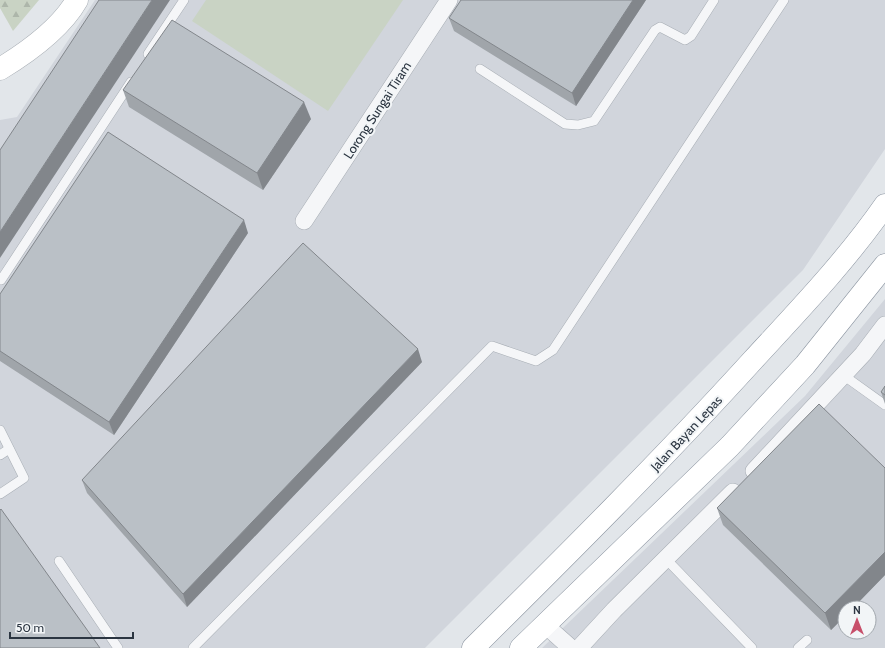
<svg xmlns="http://www.w3.org/2000/svg" width="885" height="648" viewBox="0 0 885 648" font-family="Cabin,sans-serif">
  <defs>
    <pattern id="forest-firs" width="22" height="20" patternUnits="userSpaceOnUse"><rect width="22" height="20" fill="#c9d3c4"/><path d="M5 1l3.5 6h-7zM16 11l3.5 6h-7z" fill="#adb6aa"/></pattern>
  </defs>
  <rect width="100%" height="100%" fill="#e2e6ea"/>
  <!-- built -->
  <g fill="#d1d5dc" fill-rule="evenodd">
    <path d="M 95,0 L 885,0 L 885,149 L 803,270 L 425,648 L 0,648 L 0,120 L 17,117 Z"/>
    <path d="M 885,299 L 885,648 L 542,648 L 805,396 ZM 845,608 L 869,608 L 869,632 L 845,632 Z"/>
  </g>
  <!-- forest -->
  <path fill="url(#forest-firs)" d="M 0,0 L 39,0 L 13,31 L 0,8 Z"/>
  <!-- park -->
  <path fill="#c9d3c4" d="M 206,0 L 403,0 L 328,111 L 192,21 Z"/>
  <g fill="none" stroke-linecap="round" stroke-linejoin="round">
    <!-- lane casing -->
    <g stroke="#a7adb4" stroke-width="10">
      <g id="lane">
        <path d="M 148,54 L 184,0"/>
        <path d="M 480,69 L 565,124 L 578,125 L 594,121 L 655,30 L 660,27 L 685,40 L 691,36 L 714,0"/>
        <path d="M 1,280 L 131,82"/>
        <path d="M 843,375 L 885,405"/>
        <path d="M 0,430 L 24,478 L 0,494"/>
        <path d="M 0,455 L 9,449"/>
        <path d="M 666,559 L 752,648"/>
        <path d="M 59,561 L 118,648"/>
        <path d="M 193,648 L 492,346 L 536,361 L 553,350 L 784,0"/>
        <path d="M 798,648 L 807,640"/>
      </g>
    </g>
    <!-- street casing -->
    <g stroke="#a7adb4" stroke-width="18">
      <g id="street">
        <path d="M 304,221 L 449,0"/>
        <path d="M 754,471 L 863,354 L 885,325"/>
        <path d="M 544,624 L 571,648"/>
        <path d="M 579,648 L 614,610 L 733,492"/>
      </g>
    </g>
    <!-- secondary casing -->
    <g stroke="#a7adb4" stroke-width="23">
      <path id="secondary" d="M 0,69 C 28,52 61,28 77,0"/>
    </g>
    <!-- highway casing -->
    <g stroke="#8b94a0" stroke-width="23">
      <g id="highway">
        <path d="M 473,648 C 568,554 663,459 753,360 C 799,310 846,261 885,205"/>
        <path d="M 521,648 L 730,446 L 805,365 L 885,265"/>
      </g>
    </g>
    <!-- lane -->
    <use href="#lane" stroke="#f5f6f8" stroke-width="9"/>
    <!-- street -->
    <use href="#street" stroke="#f5f6f8" stroke-width="17"/>
    <!-- secondary -->
    <use href="#secondary" stroke="#fff" stroke-width="22"/>
    <!-- highway -->
    <use href="#highway" stroke="#fff" stroke-width="22"/>
  </g>
  <!-- wall -->
  <g fill="#a0a5aa">
    <path d="M 646,0 L 576,106 L 454,31 L 449,18 Z"/>
    <path d="M 123,90 L 311,119 L 263,190 L 129,107 Z"/>
    <path d="M 248,233 L 114,435 L 0,361 L 0,294 Z"/>
    <path d="M 422,362 L 187,607 L 87,493 L 82,480 Z"/>
    <path d="M 885,386 L 885,404 L 881,392 Z"/>
    <path d="M 717,508 L 885,575 L 853,608 L 845,608 L 845,616 L 831,630 L 723,525 Z"/>
  </g>
  <!-- shaded-wall -->
  <g fill="#82868b">
    <path d="M 152,0 L 170,0 L 0,258 L 0,232 Z"/>
    <path d="M 633,0 L 646,0 L 576,106 L 572,93 Z"/>
    <path d="M 304,102 L 311,119 L 263,190 L 257,173 Z"/>
    <path d="M 244,220 L 248,233 L 114,435 L 109,422 Z"/>
    <path d="M 418,349 L 422,362 L 187,607 L 183,594 Z"/>
    <path d="M 885,552 L 885,575 L 853,608 L 845,608 L 845,616 L 831,630 L 825,613 Z"/>
  </g>
  <!-- building -->
  <g fill="#bac0c6" stroke="#82868b">
    <path d="M 99,0 L 152,0 L 0,232 L 0,150 Z"/>
    <path d="M 461,0 L 633,0 L 572,93 L 449,18 Z"/>
    <path d="M 172,20 L 304,102 L 257,173 L 123,90 Z"/>
    <path d="M 108,132 L 244,220 L 109,422 L 0,351 L 0,294 Z"/>
    <path d="M 303,243 L 418,349 L 183,594 L 82,480 Z"/>
    <path d="M 885,386 L 885,395 L 881,392 Z"/>
    <path d="M 819,404 L 885,468 L 885,552 L 825,613 L 717,508 Z"/>
    <path d="M 1,509 L 100,648 L 0,648 L 0,510 Z"/>
  </g>
  <g text-anchor="middle" stroke-width="4" stroke-linejoin="round" paint-order="stroke">
    <!-- street labels -->
    <g font-size="13" fill="#2b3541" stroke="#f2f5f7">
      <text transform="translate(377 110) rotate(-57)" y="5">Lorong Sungai Tiram</text>
      <text transform="translate(686 433) rotate(-47)" y="5">Jalan Bayan Lepas</text>
    </g>
  </g>
  <!-- north arrow -->
  <g transform="translate(857 620)"><circle r="19" fill="#f2f5f7" stroke="#a2a8ae"/>
  <path d="M0-3L7 15L0 10L-7 15Z" fill="#c74f6a"/>
  <text y="-6" font-size="11" font-weight="bold" text-anchor="middle" fill="#2b3541">N</text>
  </g>
  <!-- scale -->
  <path d="M10 632v6h123v-6" fill="none" stroke="#2b3541" stroke-width="2"/>
  <text x="16" y="632" font-size="12" fill="#2b3541" stroke="#f2f5f7" stroke-width="3" paint-order="stroke">50 m</text>
</svg>
